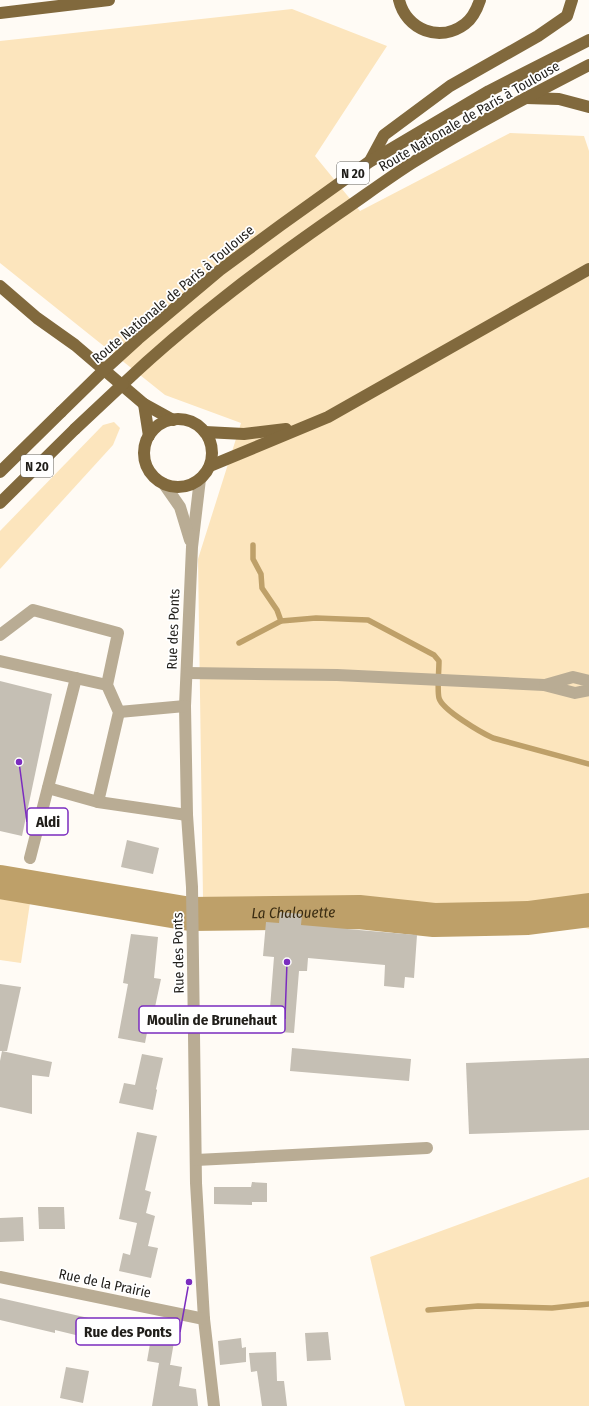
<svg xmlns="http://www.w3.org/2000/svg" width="589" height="1406" viewBox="0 0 589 1406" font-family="'Fira Sans Condensed',sans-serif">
  <rect width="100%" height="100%" fill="#fffbf5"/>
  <!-- green -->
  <g fill="#fce5bd">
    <path d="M 292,9 L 387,46 L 315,156 L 360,211 L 510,133 L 584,136 L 589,151 L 589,929 L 549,918 L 203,898 L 198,559 L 241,423 L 165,395 L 0,263 L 0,41 Z"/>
    <path d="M 114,422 L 120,428 L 113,445 L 0,569 L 0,531 L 103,425 Z"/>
    <path d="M 0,872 L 34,876 L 21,963 L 0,960 Z"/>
    <path d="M 589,1177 L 589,1406 L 405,1406 L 370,1257 Z"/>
  </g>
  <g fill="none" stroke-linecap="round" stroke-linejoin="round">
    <!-- stream -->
    <g stroke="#bea069" stroke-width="5.5">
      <path d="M 253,545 L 253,559 L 261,574 L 262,588 L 277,610 L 281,621"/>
      <path d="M 239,643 L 281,621 L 316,618 L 368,620 L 434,655 L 439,661 C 439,671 437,690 439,698 C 442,710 482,733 493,738 L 589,764"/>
      <path d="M 428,1310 L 478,1306 L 552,1308 L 589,1304"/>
    </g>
    <!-- river -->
    <path stroke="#bea069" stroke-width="34" id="s1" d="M 0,882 L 190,914 L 359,912 L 434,920 L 528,918 L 589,910"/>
  </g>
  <!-- building -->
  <g fill="#c5bfb4">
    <path d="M 0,681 L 52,694 L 22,836 L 0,831 Z"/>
    <path d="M 127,840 L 159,848 L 153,874 L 121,867 Z"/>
    <path d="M 280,912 L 302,914 L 301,925 L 417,935 L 414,978 L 405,977 L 404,988 L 384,986 L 385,965 L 308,958 L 307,971 L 299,971 L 294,1033 L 252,1030 L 252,1033 L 237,1032 L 240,1007 L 270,1008 L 274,957 L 263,956 L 266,922 L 279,923 Z"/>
    <path d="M 131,934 L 158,937 L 154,978 L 161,979 L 155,1007 L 152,1007 L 145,1043 L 118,1038 L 128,984 L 123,983 Z"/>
    <path d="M 0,984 L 21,987 L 7,1051 L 0,1051 Z"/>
    <path d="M 292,1048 L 411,1059 L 409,1081 L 290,1071 Z"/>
    <path d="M 2,1051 L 52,1062 L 49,1077 L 32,1075 L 32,1114 L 0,1107 L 0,1061 Z"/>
    <path d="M 142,1054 L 163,1058 L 156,1089 L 157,1090 L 153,1110 L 119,1103 L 124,1083 L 135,1085 Z"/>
    <path d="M 589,1058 L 589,1130 L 469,1134 L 466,1063 Z"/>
    <path d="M 137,1132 L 157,1136 L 145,1190 L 151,1192 L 146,1213 L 155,1216 L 148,1246 L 158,1248 L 151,1278 L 119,1271 L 123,1253 L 130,1255 L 137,1223 L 119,1219 Z"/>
    <path d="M 252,1182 L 267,1183 L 267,1202 L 252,1202 L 252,1205 L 214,1204 L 214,1187 L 251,1187 Z"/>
    <path d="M 38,1207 L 64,1207 L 65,1229 L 39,1229 Z"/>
    <path d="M 23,1217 L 24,1241 L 0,1242 L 0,1218 Z"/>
    <path d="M 0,1298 L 93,1319 L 88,1338 L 55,1330 L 55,1333 L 0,1320 Z"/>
    <path d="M 328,1332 L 331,1360 L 307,1361 L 305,1333 Z"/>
    <path d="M 151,1338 L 174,1342 L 170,1365 L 166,1364 L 182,1367 L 179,1386 L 196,1389 L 198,1406 L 152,1406 L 159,1363 L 147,1361 Z"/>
    <path d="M 241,1338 L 242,1348 L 246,1347 L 246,1362 L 220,1365 L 218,1341 Z"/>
    <path d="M 276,1352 L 277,1381 L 284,1381 L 287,1406 L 262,1406 L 257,1371 L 251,1372 L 249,1353 Z"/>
    <path d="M 66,1367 L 89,1371 L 83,1403 L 60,1398 Z"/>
  </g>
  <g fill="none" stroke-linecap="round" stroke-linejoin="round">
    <!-- minor -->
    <g stroke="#b9ac94" stroke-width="12">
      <path d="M 200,479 L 192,547 L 185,706 L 187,815 L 192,887 L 196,1183 L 204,1319 L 214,1406"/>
      <path d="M 164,484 L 180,507 L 190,540"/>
      <path d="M 0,635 L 33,610 L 118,633 L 107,685 L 119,712 L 98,802"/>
      <path d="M 0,661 L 107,685"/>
      <path d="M 187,673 L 337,675 L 544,685 L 575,693 L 589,690"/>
      <path d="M 545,685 L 573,677 L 589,681"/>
      <path d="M 119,712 L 185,706"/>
      <path d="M 48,788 L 98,802 L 187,815"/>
      <path d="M 30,858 L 76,678"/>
      <path d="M 196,1160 L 427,1148"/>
      <path d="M 0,1277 L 204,1319"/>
    </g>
    <!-- major -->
    <g stroke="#81693d" stroke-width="12">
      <path d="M 399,0 C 406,30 440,43 465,24 C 473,18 477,9 480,0"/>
      <path d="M 0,13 L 109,0"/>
      <path d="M 526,98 L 559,99 L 589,107"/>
      <path d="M 370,161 L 384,135 L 450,86 L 538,36 L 567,16 L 572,0"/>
      <path d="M 0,286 L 37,318 L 75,345 L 144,404 L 173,420"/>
      <path d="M 105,369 L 138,339 L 220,270 L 281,225 L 369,162 L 489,91 L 589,40"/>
      <path d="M 123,384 C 189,321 263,266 338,214 C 363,197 387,179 412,163 C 469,127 529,96 589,65"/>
      <path d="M 144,404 L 149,436"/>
      <circle cx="178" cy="453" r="34"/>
      <path d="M 205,432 L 244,434 L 286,429"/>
      <path d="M 210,466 L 328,417 L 589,269"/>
      <path d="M 0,472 L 61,412"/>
      <path d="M 0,503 L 75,429"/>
    </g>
    <!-- major-bridge -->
    <g stroke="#81693d" stroke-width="12">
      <path d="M 61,412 L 105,369"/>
      <path d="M 75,429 L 123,384"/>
    </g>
  </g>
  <g text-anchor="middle" stroke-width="3.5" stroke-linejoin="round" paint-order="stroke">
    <!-- shield labels -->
    <g fill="#fff" stroke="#63625f" stroke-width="1">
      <rect x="337" y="162" width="32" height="22" rx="3"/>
      <rect x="21" y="455" width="32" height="22" rx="3"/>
    </g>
    <g font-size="13" font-weight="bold" fill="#201e1a">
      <text x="353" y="178">N 20</text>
      <text x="37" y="471">N 20</text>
    </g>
    <!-- street labels -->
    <g font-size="14" fill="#201e1a" stroke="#fff">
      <text transform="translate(469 116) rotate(-30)" y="5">Route Nationale de Paris à Toulouse</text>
      <text transform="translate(173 294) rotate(-40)" y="5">Route Nationale de Paris à Toulouse</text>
      <text transform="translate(173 629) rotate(-88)" y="5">Rue des Ponts</text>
      <text transform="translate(178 953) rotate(-91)" y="5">Rue des Ponts</text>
      <text transform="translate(105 1283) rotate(12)" y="5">Rue de la Prairie</text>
    </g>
    <!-- water labels -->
    <g font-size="15" font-style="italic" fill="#3a2c12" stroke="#fff">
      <text dy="5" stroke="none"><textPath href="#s1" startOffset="296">La Chalouette</textPath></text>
    </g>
  </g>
  <!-- callouts -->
  <path fill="none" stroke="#7b2cbf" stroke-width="1.5" d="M19 762L27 822M287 962L285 1019M189 1282L180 1332"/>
  <g fill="#7b2cbf" stroke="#fff" stroke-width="1.5">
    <circle cx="19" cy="762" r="4"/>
    <circle cx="287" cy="962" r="4"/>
    <circle cx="189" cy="1282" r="4"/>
  </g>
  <g fill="#fff" stroke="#7b2cbf" stroke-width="1.5">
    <rect x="27" y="808" width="41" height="27" rx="4"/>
    <rect x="139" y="1006" width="146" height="27" rx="4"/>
    <rect x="76" y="1318" width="104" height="27" rx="4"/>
  </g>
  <g font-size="15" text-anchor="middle" font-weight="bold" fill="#201e1a">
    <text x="48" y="827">Aldi</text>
    <text x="212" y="1025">Moulin de Brunehaut</text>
    <text x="128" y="1337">Rue des Ponts</text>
  </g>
</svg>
